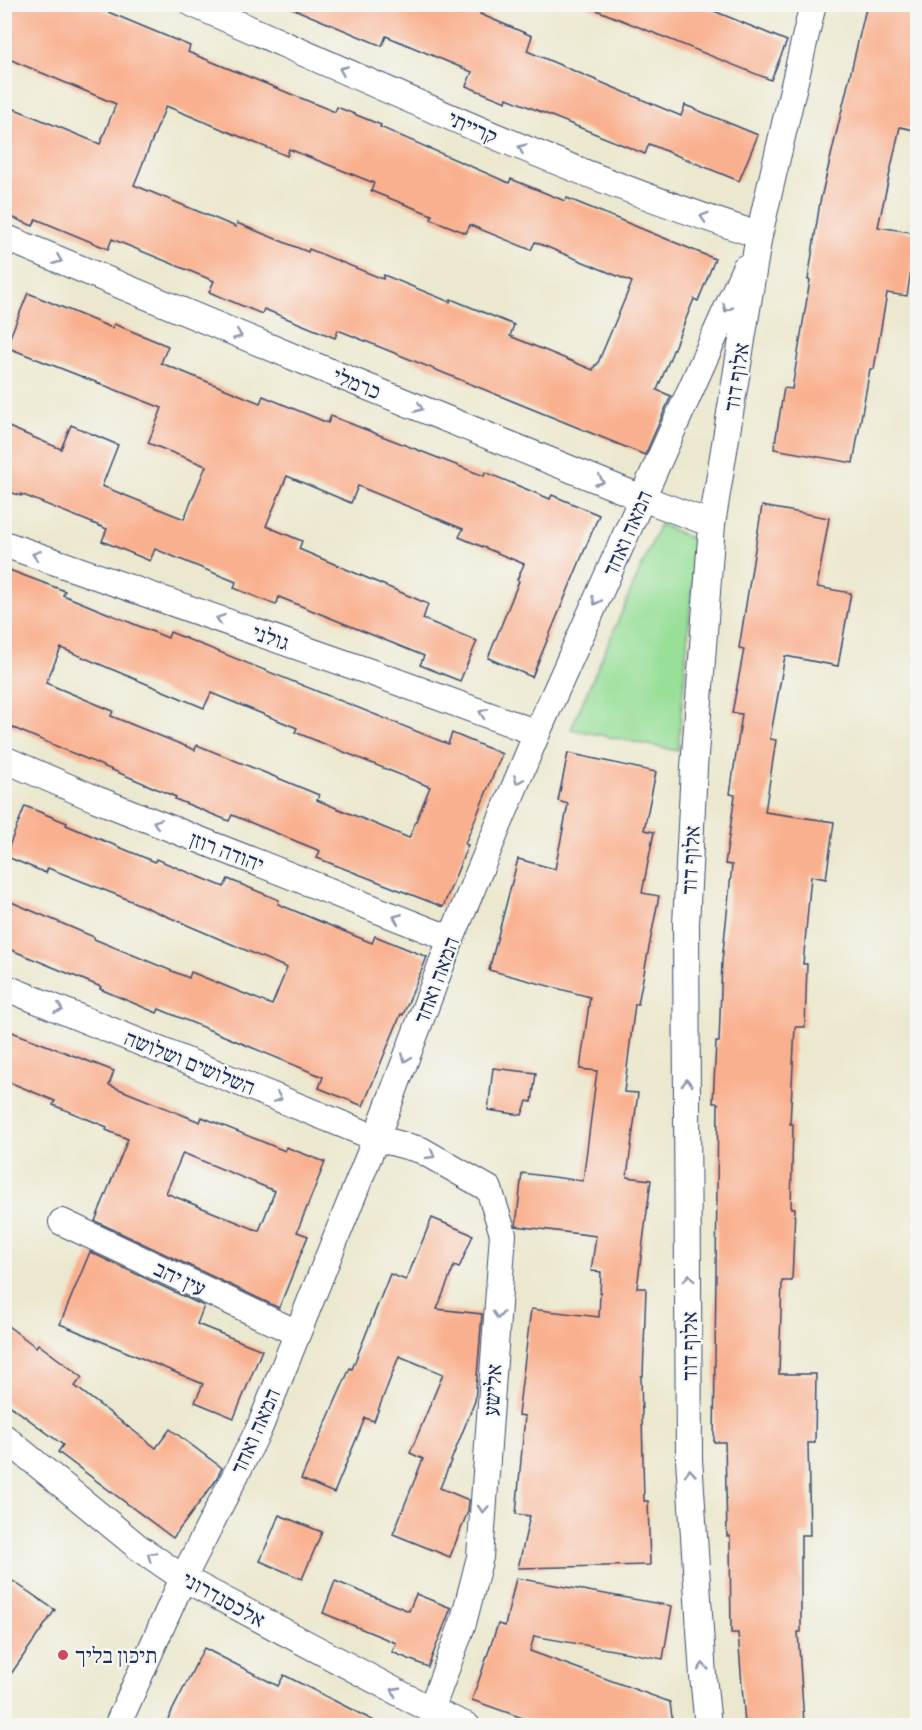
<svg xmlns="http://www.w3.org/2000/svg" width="922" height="1730" viewBox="0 0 922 1730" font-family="'IM FELL Double Pica','Frank Ruhl Libre',serif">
  <rect width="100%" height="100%" fill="#f6f6f2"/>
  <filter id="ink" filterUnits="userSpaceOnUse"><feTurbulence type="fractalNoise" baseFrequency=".0167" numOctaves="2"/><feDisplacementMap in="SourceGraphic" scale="12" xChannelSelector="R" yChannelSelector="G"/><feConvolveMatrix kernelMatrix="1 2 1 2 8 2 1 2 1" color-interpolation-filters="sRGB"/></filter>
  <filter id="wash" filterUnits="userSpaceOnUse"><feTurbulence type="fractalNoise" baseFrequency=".008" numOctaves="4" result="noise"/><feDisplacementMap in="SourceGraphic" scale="24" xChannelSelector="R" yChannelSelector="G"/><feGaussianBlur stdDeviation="1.35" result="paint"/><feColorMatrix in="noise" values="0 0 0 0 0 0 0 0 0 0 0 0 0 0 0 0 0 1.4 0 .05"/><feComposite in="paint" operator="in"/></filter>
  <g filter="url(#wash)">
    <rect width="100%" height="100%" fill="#ece8cf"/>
    <!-- green -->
    <path fill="#98df98" stroke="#5a877b" stroke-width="1.5" d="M 660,524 L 696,541 L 678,751 L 571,729 Z"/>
    <g id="blocks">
      <!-- building -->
      <g fill="#f9b08f" fill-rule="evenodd">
        <path d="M 4,4 L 89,4 L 190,46 L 188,52 L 335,112 L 337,107 L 381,125 L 380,127 L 509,183 L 511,179 L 565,201 L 567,198 L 715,259 L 698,301 L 694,299 L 657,390 L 671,396 L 645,455 L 338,330 L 335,338 L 264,309 L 262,314 L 209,292 L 214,281 L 112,239 L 108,249 L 36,219 L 33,226 L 4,214 L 4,135 L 15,109 L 100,144 L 116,104 L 4,57 ZM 166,106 L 287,156 L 289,149 L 374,183 L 371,191 L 432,215 L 431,219 L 466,233 L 470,225 L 531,250 L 535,242 L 632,282 L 597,365 L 595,365 L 593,370 L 510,336 L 514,325 L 451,299 L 450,302 L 384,275 L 383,279 L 309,249 L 308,252 L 237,223 L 236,227 L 134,185 Z"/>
        <path d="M 282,4 L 467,4 L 482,10 L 480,14 L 532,36 L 527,51 L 681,116 L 685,105 L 758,135 L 739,181 L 649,144 L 645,154 L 507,98 L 506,102 L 466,86 L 472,72 L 386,36 L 382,46 Z"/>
        <path d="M 697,4 L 787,41 L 771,80 L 584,5 Z"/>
        <path d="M 867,4 L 918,4 L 918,131 L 900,127 L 878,227 L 917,233 L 907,296 L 887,293 L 874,369 L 870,369 L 853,463 L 774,449 L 784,388 L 792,389 L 810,280 L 808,280 L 820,202 Z"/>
        <path d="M 28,293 L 112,328 L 114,324 L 168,346 L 161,363 L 260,403 L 263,396 L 328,423 L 331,416 L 484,476 L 485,472 L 550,499 L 552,495 L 599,515 L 532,677 L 488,658 L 519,581 L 517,580 L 524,564 L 459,537 L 463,529 L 358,486 L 351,503 L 287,476 L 266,526 L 302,541 L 299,549 L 428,604 L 423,619 L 477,641 L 460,681 L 420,665 L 424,656 L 279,597 L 276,605 L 234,588 L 236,582 L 155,549 L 150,561 L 102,541 L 107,529 L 21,494 L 21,496 L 4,490 L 4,425 L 61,449 L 71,425 L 118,445 L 102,486 L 184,519 L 206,466 L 148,443 L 162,408 L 6,347 Z"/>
        <path d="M 762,506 L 829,518 L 817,587 L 851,593 L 838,666 L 785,656 L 770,739 L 776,740 L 765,812 L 834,822 L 826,879 L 811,876 L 803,964 L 807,964 L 805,1027 L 795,1027 L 790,1124 L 793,1124 L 791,1208 L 795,1208 L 792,1281 L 782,1281 L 779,1374 L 816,1374 L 815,1443 L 808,1443 L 810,1535 L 801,1535 L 801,1632 L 798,1632 L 804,1722 L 745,1725 L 738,1633 L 731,1633 L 730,1536 L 727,1536 L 725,1442 L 714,1442 L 718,1103 L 713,1103 L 716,1042 L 719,1042 L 722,961 L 732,865 L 725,864 L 735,795 L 730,794 L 742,714 L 732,713 L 744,649 L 739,648 Z"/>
        <path d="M 4,568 L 65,591 L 63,595 L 168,638 L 170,632 L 448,744 L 452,733 L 502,754 L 465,844 L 468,845 L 443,907 L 317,858 L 320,851 L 232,815 L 229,821 L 175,799 L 176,797 L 4,724 ZM 61,648 L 204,708 L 211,693 L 297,728 L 295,732 L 430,787 L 409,838 L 317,800 L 319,795 L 251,767 L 197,745 L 195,750 L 111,716 L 113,711 L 46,683 Z"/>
        <path d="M 568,753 L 656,772 L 644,830 L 654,832 L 642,893 L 659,896 L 638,1004 L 635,1004 L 624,1092 L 638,1093 L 627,1177 L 651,1180 L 637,1288 L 646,1288 L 643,1376 L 641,1376 L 644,1501 L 648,1501 L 650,1565 L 518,1568 L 530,1516 L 516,1514 L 525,1416 L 518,1415 L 531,1309 L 599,1317 L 601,1272 L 591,1271 L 596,1236 L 516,1226 L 522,1173 L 583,1181 L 597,1071 L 580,1069 L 590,997 L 489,970 L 518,859 L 555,869 L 568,804 L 558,801 Z"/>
        <path d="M 25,806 L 67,823 L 66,825 L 155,862 L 156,859 L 224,887 L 228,879 L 279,900 L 278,904 L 372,943 L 375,936 L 427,957 L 403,1015 L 401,1014 L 363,1106 L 319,1088 L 323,1077 L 159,1009 L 157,1013 L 100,989 L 101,987 L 4,947 L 4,899 L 94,937 L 94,939 L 189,978 L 191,972 L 272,1005 L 287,968 L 122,897 L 48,868 L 46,873 L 5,856 Z"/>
        <path d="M 4,1029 L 114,1071 L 109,1085 L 200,1122 L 202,1117 L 285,1151 L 286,1147 L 325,1162 L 297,1232 L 308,1236 L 279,1308 L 95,1221 L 128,1139 L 106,1130 L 107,1127 L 53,1105 L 55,1101 L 4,1080 ZM 183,1153 L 275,1191 L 259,1231 L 166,1193 Z"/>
        <path d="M 493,1068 L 536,1073 L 532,1102 L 527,1101 L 522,1115 L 488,1110 Z"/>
        <path d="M 432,1218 L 473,1235 L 459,1268 L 454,1266 L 437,1309 L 482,1314 L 475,1401 L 440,1488 L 469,1500 L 468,1511 L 450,1557 L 393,1534 L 423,1459 L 410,1453 L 443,1374 L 399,1356 L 374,1421 L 365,1418 L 334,1493 L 301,1479 L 350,1368 L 352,1369 L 390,1274 L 406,1280 Z"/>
        <path d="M 90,1252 L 204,1306 L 197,1324 L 262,1350 L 234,1418 L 195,1402 L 203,1384 L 60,1324 Z"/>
        <path d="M 4,1323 L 36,1347 L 38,1344 L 82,1377 L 75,1386 L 156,1448 L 170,1429 L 222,1468 L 214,1483 L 173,1538 L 58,1452 L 63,1445 L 4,1401 Z"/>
        <path d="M 279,1515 L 322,1532 L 302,1579 L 260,1561 Z"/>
        <path d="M 4,1575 L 55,1610 L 4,1684 Z"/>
        <path d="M 516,1578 L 672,1606 L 663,1659 L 534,1636 L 530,1651 L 670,1702 L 673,1725 L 542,1725 L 472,1700 L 498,1624 L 505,1626 Z"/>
        <path d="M 335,1581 L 409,1611 L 416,1594 L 451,1608 L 428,1667 L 392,1652 L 396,1643 L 323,1613 Z"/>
        <path d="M 204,1648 L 278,1686 L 284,1675 L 382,1725 L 165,1725 Z"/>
      </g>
    </g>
  </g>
  <g filter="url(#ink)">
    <use href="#blocks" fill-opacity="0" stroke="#3a4b6f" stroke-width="1.5"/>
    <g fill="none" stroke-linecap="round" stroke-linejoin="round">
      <!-- minor casing -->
      <g stroke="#3a4b6f" stroke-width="28">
        <g id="minor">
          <path d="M 193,4 C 380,86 565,173 759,235"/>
          <path d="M 4,237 L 296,358 L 642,498 L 712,524"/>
          <path d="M 4,544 L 373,673 L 537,733"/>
          <path d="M 4,759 L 96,799 L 451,939"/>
          <path d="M 4,987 L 376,1138 L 421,1150 L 489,1189 L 503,1234 L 480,1557 L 463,1623 L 431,1710"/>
          <path d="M 62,1222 L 297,1333"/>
          <path d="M 4,1437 L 138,1547 L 183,1578 L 431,1710 L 467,1726"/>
          <path d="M 117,1726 L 183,1578 L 259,1429 L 376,1138 L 451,939 L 537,733 L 745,268"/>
          <path d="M 708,1726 L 703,1676 L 689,1459 L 686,924 L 694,768 L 712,524 L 759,235 L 813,4"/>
        </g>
      </g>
      <!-- minor -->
      <use href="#minor" stroke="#fff" stroke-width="26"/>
    </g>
    <!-- one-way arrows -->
    <defs><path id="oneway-chevron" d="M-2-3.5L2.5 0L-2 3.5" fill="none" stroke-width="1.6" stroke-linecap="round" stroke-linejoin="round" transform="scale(1.5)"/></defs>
    <g stroke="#8d97ae">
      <use href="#oneway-chevron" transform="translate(343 70) rotate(-156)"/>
      <use href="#oneway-chevron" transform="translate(522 148) rotate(-156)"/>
      <use href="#oneway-chevron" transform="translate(704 217) rotate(-162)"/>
      <use href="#oneway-chevron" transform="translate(58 260) rotate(22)"/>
      <use href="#oneway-chevron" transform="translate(727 308) rotate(114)"/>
      <use href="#oneway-chevron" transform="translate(238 335) rotate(22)"/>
      <use href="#oneway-chevron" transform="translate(419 408) rotate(22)"/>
      <use href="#oneway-chevron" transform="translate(600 481) rotate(22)"/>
      <use href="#oneway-chevron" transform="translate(36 555) rotate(-161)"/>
      <use href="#oneway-chevron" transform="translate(596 601) rotate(114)"/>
      <use href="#oneway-chevron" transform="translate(220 619) rotate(-161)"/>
      <use href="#oneway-chevron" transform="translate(483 713) rotate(-160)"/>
      <use href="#oneway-chevron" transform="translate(518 780) rotate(113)"/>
      <use href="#oneway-chevron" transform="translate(157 823) rotate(-159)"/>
      <use href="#oneway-chevron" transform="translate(397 918) rotate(-158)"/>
      <use href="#oneway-chevron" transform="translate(59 1009) rotate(22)"/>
      <use href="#oneway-chevron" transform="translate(406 1058) rotate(111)"/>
      <use href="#oneway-chevron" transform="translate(687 1083) rotate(-90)"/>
      <use href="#oneway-chevron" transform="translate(278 1098) rotate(22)"/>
      <use href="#oneway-chevron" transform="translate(431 1155) rotate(30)"/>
      <use href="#oneway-chevron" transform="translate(689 1278) rotate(-90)"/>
      <use href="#oneway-chevron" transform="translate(498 1315) rotate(94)"/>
      <use href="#oneway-chevron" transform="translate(690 1473) rotate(-94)"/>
      <use href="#oneway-chevron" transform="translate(483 1509) rotate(94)"/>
      <use href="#oneway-chevron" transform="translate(151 1556) rotate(-145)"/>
      <use href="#oneway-chevron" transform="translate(703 1667) rotate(-94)"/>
      <use href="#oneway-chevron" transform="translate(395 1691) rotate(-152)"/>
    </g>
  </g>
  <!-- markers -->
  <circle fill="#d1495b" stroke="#f6f6f2" stroke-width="2" cx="63" cy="1655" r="6"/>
  <g text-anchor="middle" stroke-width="4.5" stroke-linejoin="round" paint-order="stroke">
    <!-- street labels -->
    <g font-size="22" fill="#1b2f5e" stroke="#f6f6f2">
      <text transform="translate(473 127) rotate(24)" y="8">קרייתי</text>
      <text transform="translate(736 377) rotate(-81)" y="8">אלוף דוד</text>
      <text transform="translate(357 383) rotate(22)" y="8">כרמלי</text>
      <text transform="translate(627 533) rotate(-66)" y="8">המאה ואחד</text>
      <text transform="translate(271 637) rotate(19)" y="8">גולני</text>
      <text transform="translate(227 851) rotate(21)" y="8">יהודה רוזן</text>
      <text transform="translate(690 860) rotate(-87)" y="8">אלוף דוד</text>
      <text transform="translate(436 980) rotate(-69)" y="8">המאה ואחד</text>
      <text transform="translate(190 1062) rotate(22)" y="8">השלושים ושלושה</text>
      <text transform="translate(180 1278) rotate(25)" y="8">עין יהב</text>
      <text transform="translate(689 1346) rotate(-90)" y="8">אלוף דוד</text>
      <text transform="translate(492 1390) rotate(-86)" y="8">אלישע</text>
      <text transform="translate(255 1431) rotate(-66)" y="8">המאה ואחד</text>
      <text transform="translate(224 1599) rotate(29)" y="8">אלכסנדרוני</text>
    </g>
    <!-- poi labels -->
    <g font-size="22" fill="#1b2f5e" stroke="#f6f6f2" text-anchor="start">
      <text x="75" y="1663">תיכון בליך</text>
    </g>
  </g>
  <!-- margin -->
  <rect width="922" height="1730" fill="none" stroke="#f6f6f2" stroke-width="24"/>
</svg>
